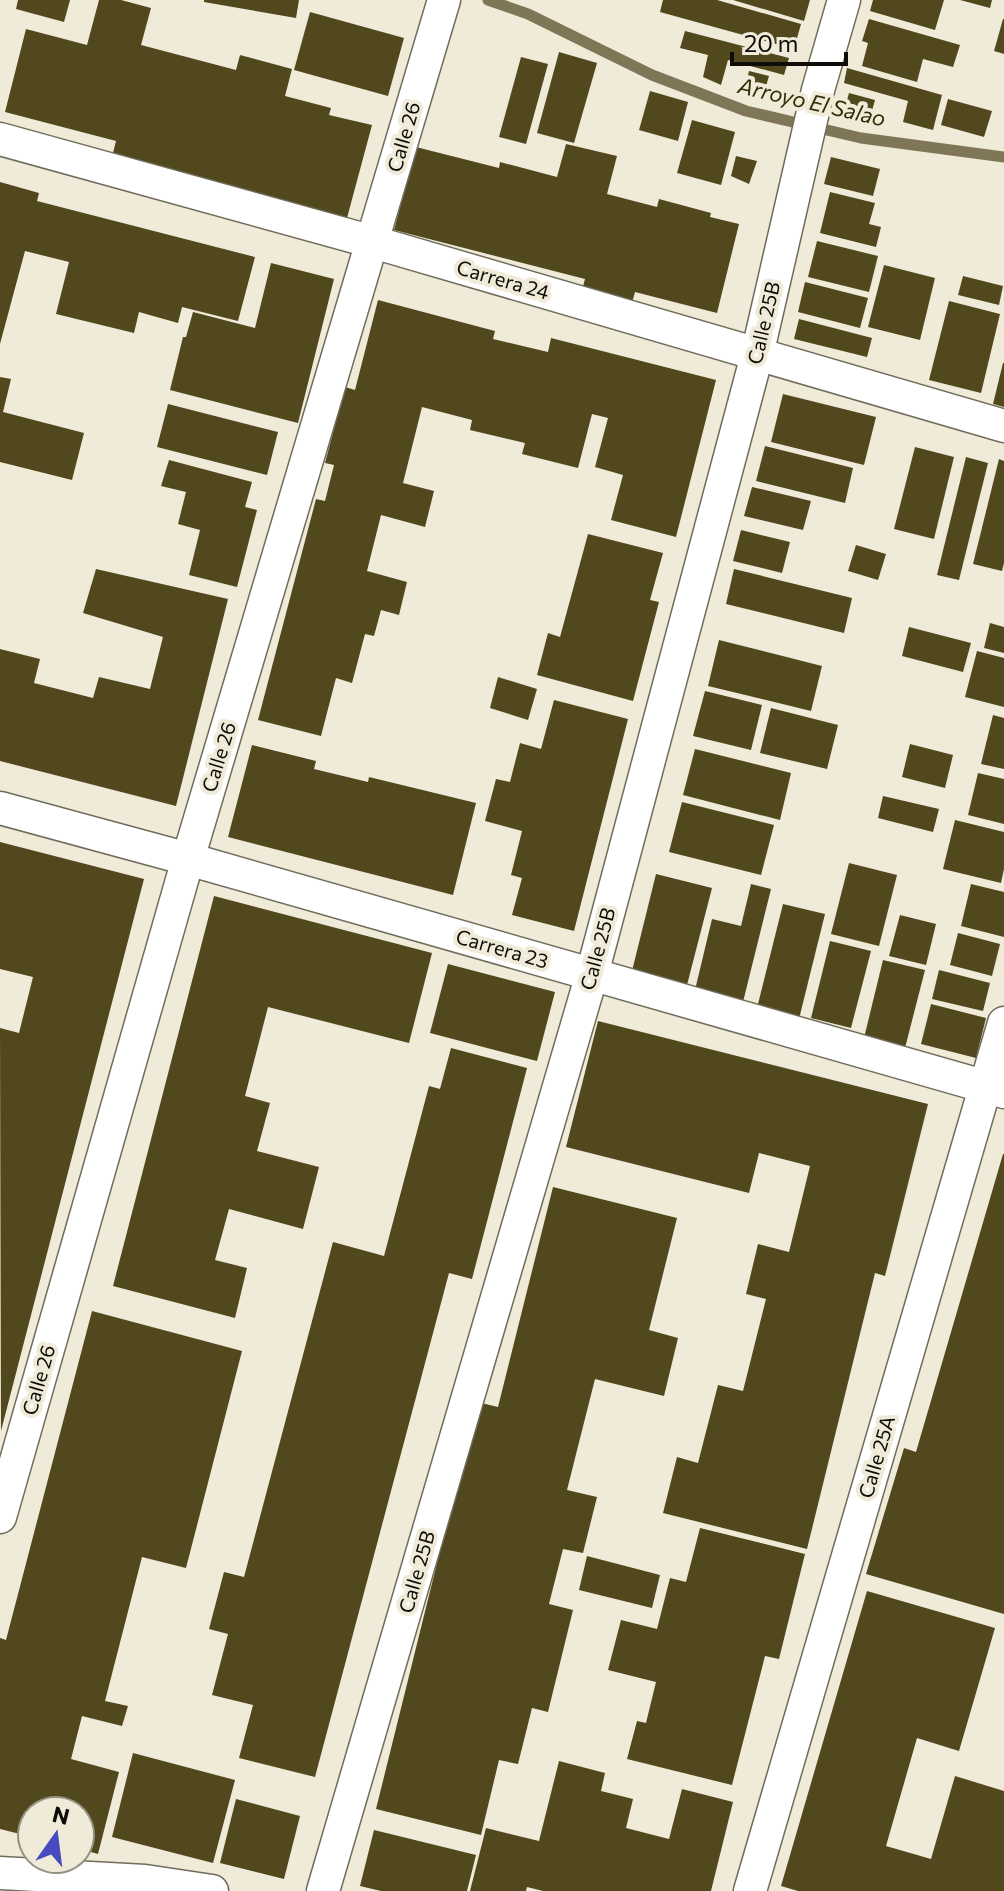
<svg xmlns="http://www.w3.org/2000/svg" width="1004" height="1891" viewBox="0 0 1004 1891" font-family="Commissioner,sans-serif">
  <rect width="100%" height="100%" fill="#f0ebd8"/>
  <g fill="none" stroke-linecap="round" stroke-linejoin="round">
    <!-- stream -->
    <path stroke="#7e7656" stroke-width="11" d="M 488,0 L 528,14 L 652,75 L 746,111 L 861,138 L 1004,157"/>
  </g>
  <!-- building -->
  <g fill="#51481e">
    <path d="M 18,0 L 70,0 L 64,22 L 16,9 Z"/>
    <path d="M 99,0 L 121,0 L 151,8 L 141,45 L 236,70 L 240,55 L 292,69 L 285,96 L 331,108 L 329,115 L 372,125 L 347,218 L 112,157 L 116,141 L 5,112 L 26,29 L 87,45 Z"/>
    <path d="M 204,0 L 299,0 L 296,18 L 204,2 Z"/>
    <path d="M 663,0 L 717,0 L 801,24 L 794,49 L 660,12 Z"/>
    <path d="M 733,0 L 810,0 L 804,21 Z"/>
    <path d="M 873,0 L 944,0 L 935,30 L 870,11 Z"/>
    <path d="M 960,0 L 992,0 L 990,8 Z"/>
    <path d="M 310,12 L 404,38 L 388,96 L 294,70 Z"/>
    <path d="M 869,19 L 960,45 L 953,67 L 923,59 L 917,82 L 862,66 L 868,43 L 862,41 Z"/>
    <path d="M 1003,19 L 1004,19 L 1004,54 L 994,51 Z"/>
    <path d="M 685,31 L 789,58 L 784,75 L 728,60 L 721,85 L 703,77 L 708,55 L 680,48 Z"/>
    <path d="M 559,52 L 597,63 L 574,143 L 537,133 Z"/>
    <path d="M 521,57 L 548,64 L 526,144 L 499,137 Z"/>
    <path d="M 847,68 L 942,95 L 933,130 L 903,122 L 908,101 L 844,83 Z"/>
    <path d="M 749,71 L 769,76 L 762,100 L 744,92 Z"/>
    <path d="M 650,91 L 688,102 L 678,141 L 639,130 Z"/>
    <path d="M 849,93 L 875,100 L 870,118 L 844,111 Z"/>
    <path d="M 948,99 L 992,111 L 984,137 L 941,125 Z"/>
    <path d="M 692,120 L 735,132 L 721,185 L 677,173 Z"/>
    <path d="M 566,144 L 617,156 L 607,194 L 657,207 L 659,199 L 711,213 L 710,217 L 739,224 L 717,313 L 635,292 L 632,303 L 582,290 L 585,279 L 394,230 L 416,147 L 499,168 L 500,162 L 557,177 Z"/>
    <path d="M 736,156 L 757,161 L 749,184 L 731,176 Z"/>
    <path d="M 831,157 L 880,169 L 873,196 L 824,184 Z"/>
    <path d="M 0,182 L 39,193 L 37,201 L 255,257 L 238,321 L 182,307 L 178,323 L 139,312 L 134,333 L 56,314 L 69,262 L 25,251 L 0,344 Z"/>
    <path d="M 830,192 L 875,203 L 869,224 L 881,227 L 876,247 L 820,233 Z"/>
    <path d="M 817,241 L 878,256 L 869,292 L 808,277 Z"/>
    <path d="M 271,263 L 334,279 L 298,423 L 170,390 L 183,337 L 186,337 L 193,312 L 255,328 Z"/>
    <path d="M 884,265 L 935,278 L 920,340 L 868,327 Z"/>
    <path d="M 963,276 L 1003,286 L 999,305 L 958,295 Z"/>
    <path d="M 805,282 L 868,298 L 860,328 L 798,312 Z"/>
    <path d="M 378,300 L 495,331 L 493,339 L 548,352 L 551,338 L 716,380 L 676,537 L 611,520 L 623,475 L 595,467 L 608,418 L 592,414 L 578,468 L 522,454 L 525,443 L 470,430 L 472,420 L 422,407 L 403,483 L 434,491 L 425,527 L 381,515 L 367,571 L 407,582 L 399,615 L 381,610 L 374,636 L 365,634 L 352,683 L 336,678 L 321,736 L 258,720 L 316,499 L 325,501 L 334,465 L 325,463 L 345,387 L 355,390 Z"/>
    <path d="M 949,301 L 1000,314 L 981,393 L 929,380 Z"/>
    <path d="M 799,319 L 872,338 L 867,357 L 794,339 Z"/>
    <path d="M 1003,363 L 1004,363 L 1004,407 L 993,404 Z"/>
    <path d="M 0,377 L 11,379 L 3,412 L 84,433 L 72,480 L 0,462 Z"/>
    <path d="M 783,394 L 876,417 L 864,465 L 771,442 Z"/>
    <path d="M 168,404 L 278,432 L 267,475 L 157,447 Z"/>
    <path d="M 765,446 L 853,468 L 845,503 L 756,481 Z"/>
    <path d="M 915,447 L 954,457 L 934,539 L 894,529 Z"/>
    <path d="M 966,457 L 988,463 L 959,580 L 937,575 Z"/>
    <path d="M 999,459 L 1004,461 L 1004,563 L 1002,571 L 973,564 Z"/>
    <path d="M 169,460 L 252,482 L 245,507 L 257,510 L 237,587 L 189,575 L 200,530 L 178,524 L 186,492 L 161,486 Z"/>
    <path d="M 752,487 L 811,501 L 803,530 L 744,516 Z"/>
    <path d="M 741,530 L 790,542 L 782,573 L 733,561 Z"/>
    <path d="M 588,534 L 663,553 L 650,600 L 659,602 L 633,701 L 537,675 L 548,633 L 560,637 Z"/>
    <path d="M 856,545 L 886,554 L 878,580 L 848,571 Z"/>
    <path d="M 96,569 L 228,599 L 176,806 L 0,761 L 0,649 L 40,659 L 34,683 L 93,698 L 99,677 L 150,689 L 163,637 L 83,613 Z"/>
    <path d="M 734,569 L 852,598 L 844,633 L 726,604 Z"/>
    <path d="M 990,623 L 1004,627 L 1004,653 L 984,648 Z"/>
    <path d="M 909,627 L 971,643 L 963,672 L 902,656 Z"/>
    <path d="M 719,640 L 822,666 L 811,711 L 708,686 Z"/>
    <path d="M 977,651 L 1004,658 L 1004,707 L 965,697 Z"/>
    <path d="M 498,677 L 537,689 L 528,720 L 490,708 Z"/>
    <path d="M 705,691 L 762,705 L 751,750 L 693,736 Z"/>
    <path d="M 554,700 L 628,719 L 574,931 L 512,915 L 522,878 L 511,875 L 522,831 L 485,821 L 496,779 L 510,782 L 520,743 L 541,749 Z"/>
    <path d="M 771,708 L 838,725 L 827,769 L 760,753 Z"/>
    <path d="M 993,715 L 1004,718 L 1004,769 L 981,764 Z"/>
    <path d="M 910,744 L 953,755 L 945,788 L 902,777 Z"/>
    <path d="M 252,745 L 316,761 L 314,769 L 368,782 L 369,777 L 476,803 L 453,895 L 228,837 Z"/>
    <path d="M 695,749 L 791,773 L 780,820 L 683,795 Z"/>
    <path d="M 978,773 L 1004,779 L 1004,824 L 968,815 Z"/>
    <path d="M 883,796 L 939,809 L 933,832 L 878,818 Z"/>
    <path d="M 682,802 L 774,825 L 761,875 L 669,852 Z"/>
    <path d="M 955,820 L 1004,832 L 1004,869 L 1001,883 L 943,869 Z"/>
    <path d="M 0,842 L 144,879 L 1,1431 L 0,1028 L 19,1033 L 33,977 L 0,969 Z"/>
    <path d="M 849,863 L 897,875 L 879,946 L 831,934 Z"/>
    <path d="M 656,874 L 712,888 L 687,985 L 632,971 Z"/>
    <path d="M 751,884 L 771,889 L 743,1002 L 695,990 L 712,919 L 741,926 Z"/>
    <path d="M 971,884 L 1004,892 L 1004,937 L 961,926 Z"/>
    <path d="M 214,896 L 432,953 L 409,1043 L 268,1007 L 245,1096 L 270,1103 L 257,1151 L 319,1167 L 303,1229 L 229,1209 L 215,1260 L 247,1268 L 235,1318 L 113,1286 Z"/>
    <path d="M 783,904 L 825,914 L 798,1023 L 756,1012 Z"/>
    <path d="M 900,915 L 936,924 L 926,965 L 889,956 Z"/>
    <path d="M 958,933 L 1000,944 L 992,976 L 950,965 Z"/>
    <path d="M 830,941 L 871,951 L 851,1028 L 811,1018 Z"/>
    <path d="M 883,960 L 925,970 L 905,1048 L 864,1038 Z"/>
    <path d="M 448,964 L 555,992 L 537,1061 L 430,1033 Z"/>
    <path d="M 939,970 L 990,983 L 983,1011 L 932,999 Z"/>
    <path d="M 931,1004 L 986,1018 L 976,1058 L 921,1044 Z"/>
    <path d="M 598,1021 L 928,1104 L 885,1276 L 875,1273 L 807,1549 L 663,1513 L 677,1457 L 698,1463 L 718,1385 L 743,1391 L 766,1299 L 746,1294 L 758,1244 L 789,1252 L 810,1166 L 759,1153 L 749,1193 L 566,1147 Z"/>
    <path d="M 451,1048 L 527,1068 L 472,1279 L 449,1273 L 315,1777 L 239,1758 L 253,1705 L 212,1695 L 228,1634 L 209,1629 L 224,1572 L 244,1577 L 333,1242 L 384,1256 L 429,1086 L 440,1089 Z"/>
    <path d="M 1003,1154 L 1004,1154 L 1004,1614 L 866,1574 L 904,1448 L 916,1452 Z"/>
    <path d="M 553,1187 L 677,1218 L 649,1330 L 678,1338 L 664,1396 L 595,1379 L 567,1490 L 597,1497 L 583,1553 L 563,1549 L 549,1604 L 573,1610 L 548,1712 L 532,1708 L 518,1764 L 499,1760 L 481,1835 L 376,1809 L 477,1402 L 498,1407 Z"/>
    <path d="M 92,1311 L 242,1351 L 186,1568 L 142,1557 L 105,1701 L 128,1706 L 122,1726 L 82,1716 L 71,1759 L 119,1772 L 98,1854 L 80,1849 L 80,1811 L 32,1811 L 32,1837 L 0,1829 L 0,1638 L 6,1640 Z"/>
    <path d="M 700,1528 L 805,1554 L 779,1659 L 765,1656 L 732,1785 L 627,1759 L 637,1721 L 646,1723 L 656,1682 L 608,1670 L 621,1620 L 657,1629 L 670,1578 L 686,1582 Z"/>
    <path d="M 587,1556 L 660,1575 L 652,1608 L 579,1590 Z"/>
    <path d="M 867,1591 L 995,1628 L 959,1751 L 917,1738 L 886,1846 L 931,1859 L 955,1776 L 1004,1791 L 1004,1891 L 798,1891 L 781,1886 Z"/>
    <path d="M 133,1753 L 235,1780 L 213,1863 L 112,1837 Z"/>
    <path d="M 559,1761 L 605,1773 L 601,1791 L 633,1799 L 626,1828 L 669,1839 L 682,1789 L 733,1802 L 711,1891 L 543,1891 L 527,1887 L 526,1891 L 470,1891 L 486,1828 L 539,1841 Z"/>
    <path d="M 236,1799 L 300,1816 L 284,1879 L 220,1863 Z"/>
    <path d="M 374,1830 L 476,1855 L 467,1891 L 381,1891 L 360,1886 Z"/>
  </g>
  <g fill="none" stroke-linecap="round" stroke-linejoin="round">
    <!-- minor casing -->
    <g stroke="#706c5b" stroke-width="35">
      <g id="minor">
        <path d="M 0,139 L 373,242 L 1004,426"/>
        <path d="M 0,808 L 188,859 L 1004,1092"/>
        <path d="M 0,1517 L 188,859 L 444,0"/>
        <path d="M 0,1873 L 145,1881 L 212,1891"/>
        <path d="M 323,1891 L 592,974 L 757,355 L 818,90 L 844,0"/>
        <path d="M 750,1891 L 1004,1023"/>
      </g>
    </g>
    <!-- minor -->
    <use href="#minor" stroke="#fff" stroke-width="32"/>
  </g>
  <g text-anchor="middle" stroke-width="8" stroke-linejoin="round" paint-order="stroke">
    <!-- street labels -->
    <g font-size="20" fill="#0d0c06" stroke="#f0ebd8">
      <text transform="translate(404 137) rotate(-74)" y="7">Calle 26</text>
      <text transform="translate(503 280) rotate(16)" y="7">Carrera 24</text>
      <text transform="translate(764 323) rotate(-77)" y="7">Calle 25B</text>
      <text transform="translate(219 757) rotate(-73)" y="7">Calle 26</text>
      <text transform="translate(502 949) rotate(16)" y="7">Carrera 23</text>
      <text transform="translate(598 949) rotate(-75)" y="7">Calle 25B</text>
      <text transform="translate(39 1380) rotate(-74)" y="7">Calle 26</text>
      <text transform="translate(877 1457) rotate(-74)" y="7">Calle 25A</text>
      <text transform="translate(417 1572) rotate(-74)" y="7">Calle 25B</text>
    </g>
    <!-- water labels -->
    <g font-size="22" font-style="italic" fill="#352d07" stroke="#f0ebd8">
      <text transform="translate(812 102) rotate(13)" y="8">Arroyo El Salao</text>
    </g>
  </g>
  <!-- north arrow -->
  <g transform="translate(56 1835) rotate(14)"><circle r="38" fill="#f0ebd8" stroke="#959284" stroke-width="2"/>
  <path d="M0-6L14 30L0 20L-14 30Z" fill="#484ac0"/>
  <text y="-12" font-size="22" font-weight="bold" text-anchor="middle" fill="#0d0c06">N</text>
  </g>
  <!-- scale -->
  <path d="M732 52v12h114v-12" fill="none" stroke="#0d0c06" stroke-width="4"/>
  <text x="744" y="52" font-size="24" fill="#0d0c06" stroke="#f0ebd8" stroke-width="6" paint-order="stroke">20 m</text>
</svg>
